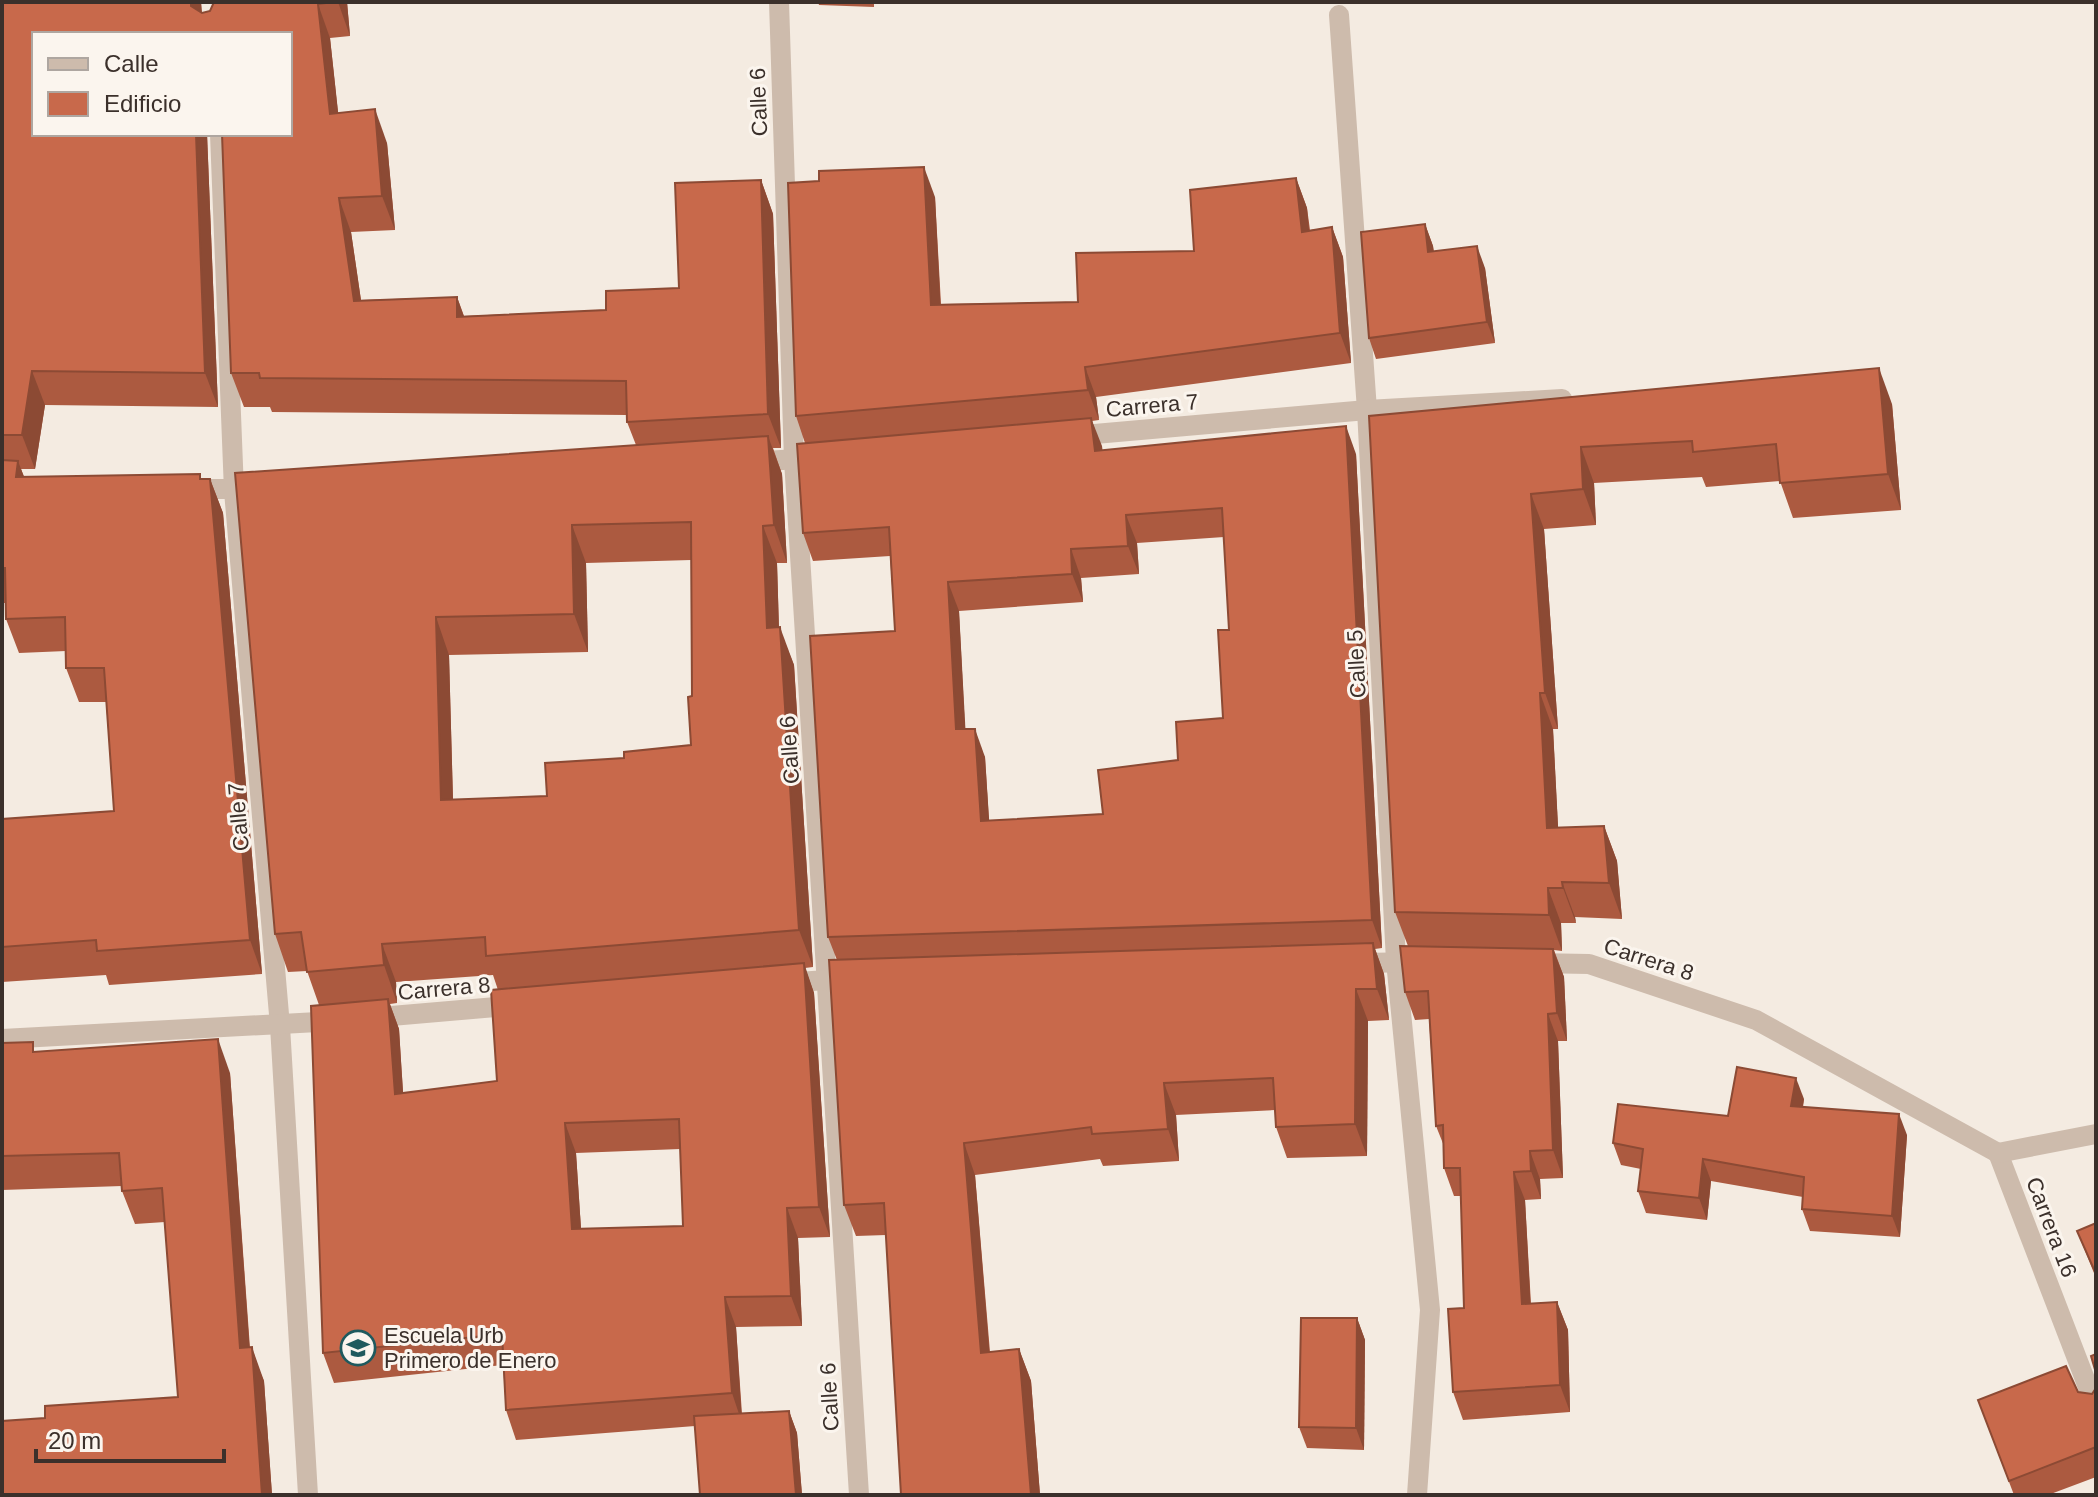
<svg xmlns="http://www.w3.org/2000/svg" width="2098" height="1497" viewBox="0 0 2098 1497" font-family="Arial,sans-serif">
  <rect width="100%" height="100%" fill="#f4ebe1"/>
  <g fill="none" stroke-linecap="round" stroke-linejoin="round">
    <!-- minor -->
    <g stroke="#cdbbac" stroke-width="20">
      <path d="M 779,2 L 794,460 L 859,1495"/>
      <path d="M 1339,15 L 1367,410 L 1396,961 L 1430,1310 L 1417,1495"/>
      <path d="M 220,134 L 234,491 L 280,1026 L 308,1495"/>
      <path d="M 1072,436 L 1367,410 L 1562,399"/>
      <path d="M 753,462 L 825,457"/>
      <path d="M 190,489 L 262,489"/>
      <path d="M 1354,963 L 1430,962"/>
      <path d="M 1534,963 L 1589,964 L 1756,1020 L 1998,1153"/>
      <path d="M 782,983 L 858,978"/>
      <path d="M 368,1018 L 519,1005"/>
      <path d="M 2,1039 L 336,1021"/>
      <path d="M 1998,1153 L 2096,1408"/>
      <path d="M 1998,1153 L 2096,1134"/>
    </g>
  </g>
  <!-- wall -->
  <g fill="#ac5a40" fill-rule="evenodd">
    <path d="M 2,2 L 201,2 L 202,13 L 210,11 L 214,2 L 347,2 L 350,36 L 330,38 L 338,113 L 387,143 L 395,230 L 351,232 L 361,300 L 457,297 L 464,316 L 606,310 L 679,288 L 761,180 L 773,214 L 781,448 L 773,448 L 782,474 L 787,563 L 777,563 L 779,628 L 794,665 L 813,967 L 805,968 L 814,993 L 830,1237 L 798,1238 L 802,1326 L 736,1327 L 742,1414 L 789,1411 L 797,1433 L 802,1495 L 700,1495 L 695,1426 L 516,1440 L 506,1410 L 503,1365 L 334,1383 L 323,1353 L 319,1005 L 307,971 L 288,972 L 275,934 L 235,473 L 636,445 L 627,422 L 627,415 L 272,412 L 270,407 L 244,407 L 231,373 L 290,34 L 34,34 L 207,134 L 218,407 L 45,405 L 35,469 L 21,469 L 24,477 L 210,479 L 223,513 L 262,974 L 109,985 L 106,975 L 2,982 L 2,819 L 114,811 L 106,702 L 79,702 L 66,668 L 66,651 L 19,653 L 6,619 L 6,603 L 2,603 ZM 691,560 L 692,696 L 691,745 L 624,758 L 547,796 L 453,800 L 449,655 L 588,652 L 586,563 ZM 493,975 L 498,990 L 497,1081 L 403,1093 L 399,1029 L 390,1004 L 397,1003 L 396,982 ZM 680,1149 L 683,1226 L 581,1229 L 576,1153 Z"/>
    <path d="M 818,2 L 874,2 L 874,7 L 819,5 Z"/>
    <path d="M 1296,178 L 1307,208 L 1310,230 L 1332,227 L 1343,257 L 1351,363 L 1096,397 L 1099,420 L 1092,421 L 1102,451 L 1356,454 L 1382,948 L 1375,949 L 1384,974 L 1389,1020 L 1368,1021 L 1367,1156 L 1287,1158 L 1276,1127 L 1275,1110 L 1176,1115 L 1179,1161 L 1103,1166 L 1100,1159 L 975,1175 L 990,1352 L 1019,1349 L 1031,1381 L 1040,1495 L 901,1495 L 886,1235 L 856,1236 L 844,1205 L 837,960 L 828,937 L 895,631 L 890,556 L 813,561 L 803,533 L 805,443 L 796,416 L 935,197 L 941,304 L 1078,302 L 1194,251 ZM 1224,537 L 1229,630 L 1223,718 L 1178,760 L 1103,814 L 989,821 L 985,757 L 965,729 L 959,611 L 1083,602 L 1081,578 L 1139,574 L 1137,543 Z"/>
    <path d="M 1425,224 L 1433,246 L 1434,252 L 1485,268 L 1495,343 L 1376,359 L 1369,338 Z"/>
    <path d="M 1892,404 L 1901,510 L 1793,518 L 1780,481 L 1706,487 L 1702,477 L 1594,483 L 1596,525 L 1544,529 L 1558,729 L 1553,729 L 1558,828 L 1604,826 L 1617,861 L 1622,919 L 1575,917 L 1576,923 L 1561,923 L 1562,951 L 1554,950 L 1564,977 L 1567,1041 L 1558,1041 L 1563,1178 L 1540,1179 L 1541,1199 L 1525,1200 L 1531,1304 L 1557,1302 L 1568,1330 L 1570,1412 L 1463,1420 L 1453,1392 L 1464,1308 L 1461,1196 L 1454,1196 L 1444,1168 L 1444,1146 L 1436,1126 L 1429,1019 L 1415,1020 L 1405,992 L 1408,946 L 1395,912 L 1369,416 Z"/>
    <path d="M 2,1043 L 37,1052 L 230,1073 L 250,1348 L 264,1381 L 272,1495 L 2,1495 L 45,1418 L 178,1397 L 165,1222 L 135,1224 L 122,1191 L 122,1186 L 2,1190 Z"/>
    <path d="M 1804,1099 L 1803,1107 L 1907,1135 L 1900,1237 L 1810,1231 L 1802,1209 L 1803,1197 L 1711,1181 L 1707,1220 L 1646,1213 L 1638,1191 L 1641,1169 L 1621,1165 L 1613,1143 Z"/>
    <path d="M 2096,1223 L 2096,1278 L 2077,1231 Z"/>
    <path d="M 1357,1318 L 1365,1340 L 1364,1450 L 1307,1448 L 1299,1427 Z"/>
    <path d="M 2096,1388 L 2096,1477 L 2048,1495 L 2014,1495 L 1978,1400 L 2092,1394 Z"/>
  </g>
  <!-- shaded-wall -->
  <g fill="#8c4a34">
    <path d="M 191,2 L 201,2 L 203,34 L 191,6 Z"/>
    <path d="M 338,2 L 347,2 L 350,36 Z"/>
    <path d="M 318,4 L 330,38 L 342,148 L 330,114 Z"/>
    <path d="M 375,109 L 387,143 L 395,230 L 382,196 Z"/>
    <path d="M 196,134 L 207,134 L 218,407 L 205,373 Z"/>
    <path d="M 924,167 L 935,197 L 942,335 L 931,305 Z"/>
    <path d="M 1296,178 L 1307,208 L 1312,262 L 1302,232 Z"/>
    <path d="M 761,180 L 773,214 L 781,448 L 768,414 Z"/>
    <path d="M 339,198 L 351,232 L 366,335 L 354,301 Z"/>
    <path d="M 1425,224 L 1433,246 L 1436,274 L 1428,252 Z"/>
    <path d="M 1332,227 L 1343,257 L 1351,363 L 1340,333 Z"/>
    <path d="M 1477,246 L 1485,268 L 1495,343 L 1487,322 Z"/>
    <path d="M 457,297 L 469,331 L 457,317 Z"/>
    <path d="M 1085,367 L 1096,397 L 1099,420 L 1088,390 Z"/>
    <path d="M 1879,368 L 1892,404 L 1901,510 L 1888,474 Z"/>
    <path d="M 32,371 L 45,405 L 35,469 L 22,435 Z"/>
    <path d="M 1091,418 L 1102,446 L 1106,480 L 1095,451 Z"/>
    <path d="M 1346,426 L 1356,454 L 1382,948 L 1372,920 Z"/>
    <path d="M 768,436 L 782,474 L 787,563 L 774,525 Z"/>
    <path d="M 1581,447 L 1594,483 L 1596,525 L 1583,489 Z"/>
    <path d="M 18,461 L 31,495 L 16,477 Z"/>
    <path d="M 210,479 L 223,513 L 262,974 L 250,940 Z"/>
    <path d="M 1531,494 L 1544,529 L 1558,729 L 1545,693 Z"/>
    <path d="M 1126,515 L 1137,543 L 1139,574 L 1128,546 Z"/>
    <path d="M 572,525 L 586,563 L 588,652 L 574,614 Z"/>
    <path d="M 763,526 L 777,563 L 780,666 L 767,628 Z"/>
    <path d="M 1071,549 L 1081,578 L 1083,602 L 1072,574 Z"/>
    <path d="M 948,582 L 959,611 L 967,758 L 956,729 Z"/>
    <path d="M 436,617 L 449,655 L 454,838 L 441,800 Z"/>
    <path d="M 780,627 L 794,665 L 813,967 L 799,930 Z"/>
    <path d="M 1540,693 L 1553,729 L 1560,864 L 1547,828 Z"/>
    <path d="M 975,729 L 985,757 L 991,849 L 981,821 Z"/>
    <path d="M 1604,826 L 1617,861 L 1622,919 L 1609,883 Z"/>
    <path d="M 1562,882 L 1575,917 L 1576,923 L 1563,888 Z"/>
    <path d="M 1548,888 L 1561,923 L 1562,951 L 1549,915 Z"/>
    <path d="M 1373,943 L 1384,974 L 1389,1020 L 1377,989 Z"/>
    <path d="M 382,944 L 396,982 L 397,1003 L 384,965 Z"/>
    <path d="M 1553,949 L 1564,977 L 1567,1041 L 1557,1013 Z"/>
    <path d="M 804,963 L 814,993 L 830,1237 L 819,1207 Z"/>
    <path d="M 1356,989 L 1368,1021 L 1367,1156 L 1355,1124 Z"/>
    <path d="M 388,999 L 399,1029 L 405,1124 L 395,1094 Z"/>
    <path d="M 1548,1014 L 1558,1041 L 1563,1178 L 1553,1150 Z"/>
    <path d="M 218,1039 L 230,1073 L 252,1382 L 240,1348 Z"/>
    <path d="M 1796,1078 L 1804,1099 L 1799,1128 L 1791,1106 Z"/>
    <path d="M 1164,1083 L 1176,1115 L 1179,1161 L 1168,1129 Z"/>
    <path d="M 1899,1114 L 1907,1135 L 1900,1237 L 1892,1216 Z"/>
    <path d="M 565,1123 L 576,1153 L 583,1259 L 572,1229 Z"/>
    <path d="M 964,1143 L 975,1175 L 992,1384 L 981,1353 Z"/>
    <path d="M 1530,1151 L 1540,1179 L 1541,1199 L 1531,1171 Z"/>
    <path d="M 1703,1159 L 1711,1181 L 1707,1220 L 1699,1198 Z"/>
    <path d="M 1514,1172 L 1525,1200 L 1532,1332 L 1522,1304 Z"/>
    <path d="M 787,1208 L 798,1238 L 802,1326 L 791,1296 Z"/>
    <path d="M 725,1297 L 736,1327 L 742,1423 L 732,1393 Z"/>
    <path d="M 1557,1302 L 1568,1330 L 1570,1412 L 1560,1385 Z"/>
    <path d="M 1357,1318 L 1365,1340 L 1364,1450 L 1356,1428 Z"/>
    <path d="M 252,1347 L 264,1381 L 272,1495 L 262,1495 Z"/>
    <path d="M 1019,1349 L 1031,1381 L 1040,1495 L 1031,1495 Z"/>
    <path d="M 789,1411 L 797,1433 L 802,1495 L 796,1495 Z"/>
  </g>
  <!-- building -->
  <g fill="#c8694b" stroke="#8c4a34" stroke-width="2" fill-rule="evenodd">
    <path d="M 2,2 L 191,2 L 191,6 L 202,13 L 210,11 L 214,2 L 334,2 L 318,4 L 330,114 L 375,109 L 382,196 L 339,198 L 354,301 L 457,297 L 457,317 L 606,310 L 606,291 L 679,288 L 675,183 L 761,180 L 768,414 L 627,422 L 626,381 L 260,378 L 259,373 L 231,373 L 222,134 L 290,134 L 290,34 L 34,34 L 34,134 L 196,134 L 205,373 L 32,371 L 22,435 L 2,435 Z"/>
    <path d="M 924,167 L 931,305 L 1078,302 L 1076,253 L 1194,251 L 1190,190 L 1296,178 L 1302,232 L 1332,227 L 1340,333 L 1085,367 L 1088,390 L 796,416 L 788,183 L 819,181 L 819,171 Z"/>
    <path d="M 1425,224 L 1428,252 L 1477,246 L 1487,322 L 1369,338 L 1361,232 Z"/>
    <path d="M 1879,368 L 1888,474 L 1780,483 L 1776,444 L 1693,452 L 1692,441 L 1581,447 L 1583,489 L 1531,494 L 1545,693 L 1540,693 L 1547,828 L 1604,826 L 1609,883 L 1562,882 L 1563,888 L 1548,888 L 1549,915 L 1395,912 L 1369,416 Z"/>
    <path d="M 1091,418 L 1095,451 L 1346,426 L 1372,920 L 828,937 L 810,636 L 895,631 L 889,527 L 803,533 L 797,444 ZM 1222,508 L 1229,630 L 1218,630 L 1223,718 L 1176,722 L 1178,760 L 1098,770 L 1103,814 L 981,821 L 975,729 L 956,729 L 948,582 L 1072,574 L 1071,549 L 1128,546 L 1126,515 Z"/>
    <path d="M 768,436 L 774,525 L 763,526 L 767,628 L 780,627 L 799,930 L 486,956 L 485,937 L 382,944 L 384,965 L 307,972 L 301,932 L 275,934 L 235,473 ZM 691,522 L 692,696 L 688,697 L 691,745 L 624,752 L 624,758 L 545,763 L 547,796 L 441,800 L 436,617 L 574,614 L 572,525 Z"/>
    <path d="M 2,460 L 18,461 L 16,477 L 200,474 L 200,479 L 210,479 L 250,940 L 97,951 L 96,940 L 2,947 L 2,819 L 114,811 L 104,668 L 66,668 L 65,617 L 6,619 L 5,568 L 2,568 Z"/>
    <path d="M 1373,943 L 1377,989 L 1356,989 L 1355,1124 L 1276,1127 L 1273,1078 L 1164,1083 L 1168,1129 L 1092,1134 L 1091,1127 L 964,1143 L 981,1353 L 1019,1349 L 1031,1495 L 901,1495 L 884,1203 L 844,1205 L 829,960 Z"/>
    <path d="M 1400,946 L 1553,949 L 1557,1013 L 1548,1014 L 1553,1150 L 1530,1151 L 1531,1171 L 1514,1172 L 1522,1304 L 1557,1302 L 1560,1385 L 1453,1392 L 1448,1309 L 1464,1308 L 1460,1168 L 1444,1168 L 1443,1125 L 1436,1126 L 1428,991 L 1405,992 Z"/>
    <path d="M 804,963 L 819,1207 L 787,1208 L 791,1296 L 725,1297 L 732,1393 L 506,1410 L 502,1334 L 323,1353 L 311,1006 L 388,999 L 395,1094 L 497,1081 L 491,990 ZM 679,1119 L 683,1226 L 572,1229 L 565,1123 Z"/>
    <path d="M 218,1039 L 240,1348 L 252,1347 L 262,1495 L 2,1495 L 2,1421 L 45,1418 L 45,1406 L 178,1397 L 162,1188 L 122,1191 L 119,1153 L 2,1156 L 2,1043 L 33,1042 L 33,1052 Z"/>
    <path d="M 1737,1067 L 1796,1078 L 1791,1106 L 1899,1114 L 1892,1216 L 1802,1209 L 1804,1177 L 1703,1159 L 1699,1198 L 1638,1191 L 1643,1149 L 1613,1143 L 1618,1104 L 1728,1116 Z"/>
    <path d="M 2096,1223 L 2096,1274 L 2077,1231 Z"/>
    <path d="M 1301,1318 L 1357,1318 L 1356,1428 L 1299,1427 Z"/>
    <path d="M 2096,1354 L 2096,1373 L 2091,1356 Z"/>
    <path d="M 2066,1366 L 2078,1392 L 2092,1394 L 2096,1388 L 2096,1447 L 2009,1481 L 1978,1400 Z"/>
    <path d="M 789,1411 L 796,1495 L 700,1495 L 694,1416 Z"/>
  </g>
  <!-- icons -->
  <defs>
    <g id="school-ring" transform="scale(1.8)"><circle r="9.5" fill="#fbf5ee" stroke="#1f5a5e" stroke-width="1.5"/><path d="M0-5L7-2L0 1L-7-2ZM-4 1L0 2.5L4 1V4Q0 6-4 4Z" fill="#1f5a5e"/></g>
  </defs>
  <g fill-rule="evenodd">
    <use href="#school-ring" x="358" y="1348"/>
  </g>
  <g text-anchor="middle" stroke-width="6" stroke-linejoin="round" paint-order="stroke">
    <!-- street labels -->
    <g font-size="22" fill="#3b302b" stroke="#fbf5ee">
      <text transform="translate(758 102) rotate(-92)" y="8">Calle 6</text>
      <text transform="translate(1152 405) rotate(-5)" y="8">Carrera 7</text>
      <text transform="translate(1356 664) rotate(-93)" y="8">Calle 5</text>
      <text transform="translate(789 750) rotate(-94)" y="8">Calle 6</text>
      <text transform="translate(238 817) rotate(-95)" y="8">Calle 7</text>
      <text transform="translate(1649 959) rotate(18)" y="8">Carrera 8</text>
      <text transform="translate(444 988) rotate(-5)" y="8">Carrera 8</text>
      <text transform="translate(2052 1227) rotate(69)" y="8">Carrera 16</text>
      <text transform="translate(829 1397) rotate(-93)" y="8">Calle 6</text>
    </g>
    <!-- poi labels -->
    <g font-size="22" fill="#3b302b" stroke="#fbf5ee" text-anchor="start">
      <text x="384" y="1343">Escuela Urb<tspan x="384" dy="25">Primero de Enero</tspan></text>
    </g>
  </g>
  <!-- border -->
  <rect width="2098" height="1497" fill="none" stroke="#3b302b" stroke-width="8"/>
  <!-- legend -->
  <rect x="32" y="32" width="260" height="104" fill="#fbf5ee" stroke="#aea6a0" stroke-width="2"/>
  <rect x="48" y="58" width="40" height="12" fill="#cdbbac" stroke="#aea6a0" stroke-width="2"/>
  <text x="104" y="72" font-size="24" fill="#3b302b">Calle</text>
  <rect x="48" y="92" width="40" height="24" fill="#c8694b" stroke="#aea6a0" stroke-width="2"/>
  <text x="104" y="112" font-size="24" fill="#3b302b">Edificio</text>
  <!-- scale -->
  <path d="M36 1449v12h188v-12" fill="none" stroke="#3b302b" stroke-width="4"/>
  <text x="48" y="1449" font-size="24" fill="#3b302b" stroke="#fbf5ee" stroke-width="6" paint-order="stroke">20 m</text>
</svg>
